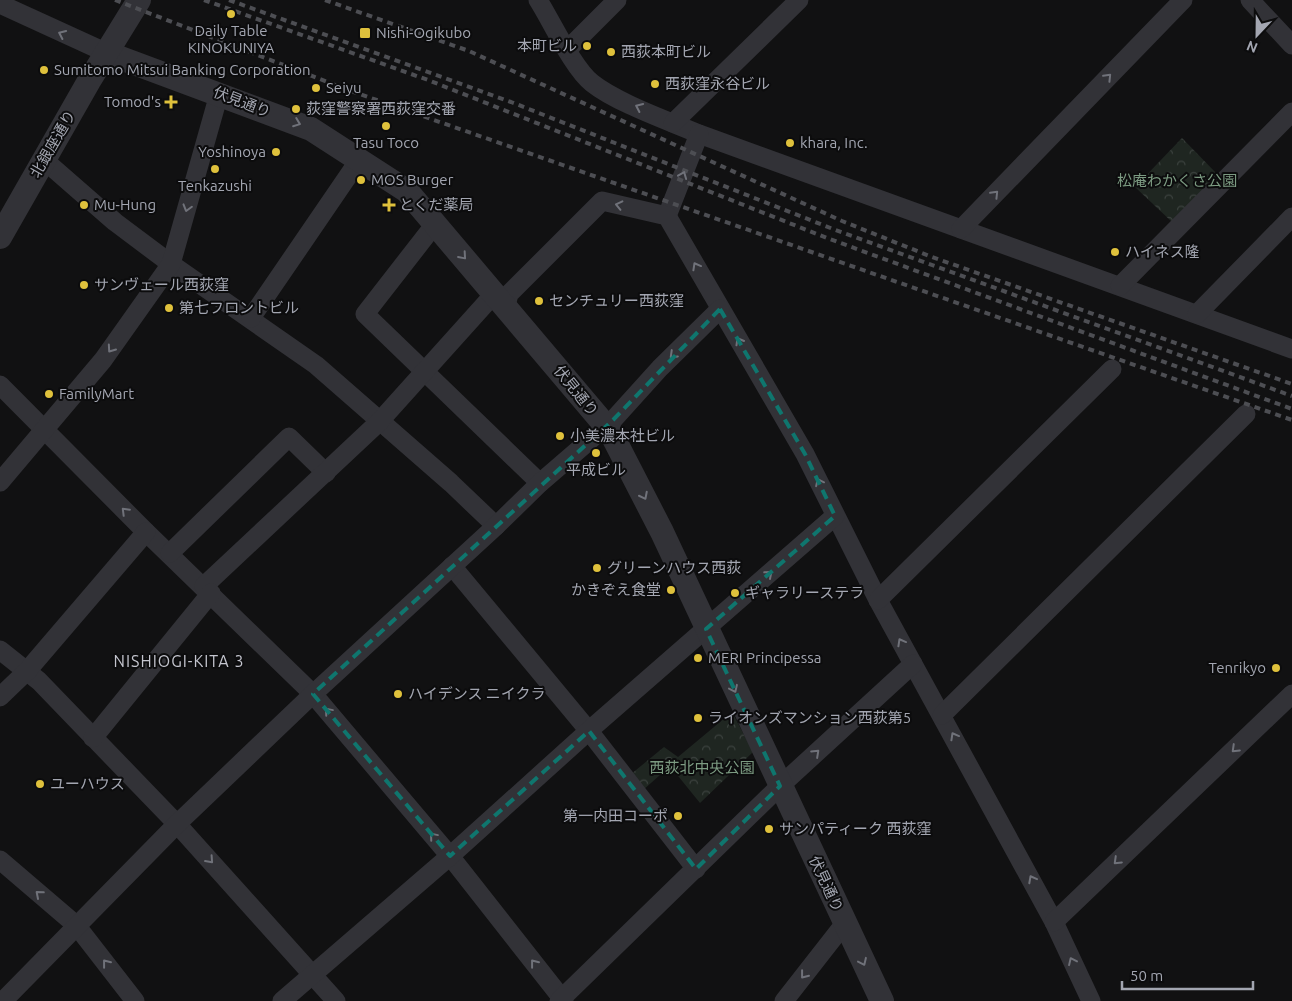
<svg xmlns="http://www.w3.org/2000/svg" width="1292" height="1001" viewBox="0 0 1292 1001" font-family="Ubuntu,'Noto Sans JP',sans-serif">
  <defs>
    <pattern id="park-crowns" width="20" height="18" patternUnits="userSpaceOnUse" patternTransform="scale(1.25)"><rect width="20" height="18" fill="#1f2621"/><path d="M2 6a3 3 0 1 1 6 0M12 15a3 3 0 1 1 6 0" fill="none" stroke="#3c423f"/></pattern>
  </defs>
  <rect width="100%" height="100%" fill="#111112"/>
  <!-- park -->
  <g fill="url(#park-crowns)">
    <path d="M 1182,138 L 1218,175 L 1172,222 L 1135,187 Z"/>
    <path d="M 732,712 L 753,752 L 700,803 L 670,766 L 642,791 L 630,775 L 664,747 L 678,757 Z"/>
  </g>
  <g fill="none" stroke-linecap="round" stroke-linejoin="round">
    <!-- minor -->
    <g stroke="#323237" stroke-width="19">
      <path d="M 538,0 C 552,22 573,68 592,83 C 617,103 669,121 699,134 L 1292,349"/>
      <path d="M 1250,0 L 1292,45"/>
      <path d="M 0,4 L 107,53"/>
      <path d="M 568,49 L 617,0"/>
      <path d="M 673,123 L 799,0"/>
      <path d="M 44,160 L 115,222 L 171,264 L 316,365 L 451,483 L 496,526"/>
      <path d="M 667,216 L 699,134"/>
      <path d="M 435,224 L 365,314 L 540,483"/>
      <path d="M 961,229 L 1183,0"/>
      <path d="M 1120,286 L 1292,112"/>
      <path d="M 506,306 L 509,294 L 602,201 L 667,216 L 805,454 L 878,600 L 1054,922 L 1091,1001"/>
      <path d="M 1197,314 L 1292,217"/>
      <path d="M 251,318 L 359,160"/>
      <path d="M 0,385 L 146,532 L 313,694 L 450,856 L 564,1001"/>
      <path d="M 0,482 L 103,360 L 171,264 L 219,94"/>
      <path d="M 170,553 L 289,437 L 326,473"/>
      <path d="M 452,566 L 589,731 L 696,869"/>
      <path d="M 204,586 L 379,422 L 495,293"/>
      <path d="M 878,600 L 1112,369"/>
      <path d="M 0,650 L 39,681 L 177,824 L 336,1001"/>
      <path d="M 0,697 L 27,671 L 146,532"/>
      <path d="M 942,715 L 1246,414"/>
      <path d="M 93,738 L 211,593"/>
      <path d="M 0,860 L 76,925 L 135,1001"/>
      <path d="M 1054,922 L 1292,694"/>
      <path d="M 3,1001 L 177,824 L 313,694 L 496,526 L 540,483 L 613,420 L 660,368 L 720,309"/>
      <path d="M 282,1001 L 450,856 L 593,727 L 835,516"/>
      <path d="M 559,1001 L 780,786 L 913,664"/>
      <path d="M 784,1001 L 845,923"/>
    </g>
    <!-- tertiary -->
    <g stroke="#323237" stroke-width="24">
      <path d="M 107,53 L 311,129 L 407,191 L 610,431 L 662,532 L 882,1001"/>
      <path d="M 0,237 L 89,81 L 139,0"/>
    </g>
    <!-- rail -->
    <g stroke="#4d4e53" stroke-width="4" stroke-dasharray="6 5" stroke-linecap="butt">
      <path d="M 115,0 L 351,91 L 1292,420"/>
      <path d="M 204,0 L 428,80 L 827,238 L 1292,409"/>
      <path d="M 229,0 L 511,102 L 833,229 L 1292,396"/>
      <path d="M 325,0 L 469,51 L 842,221 L 932,257 L 1292,384"/>
    </g>
  </g>
  <!-- one-way arrows -->
  <defs><path id="oneway-chevron" d="M-2-3.5L2.5 0L-2 3.5" fill="none" stroke-width="1.6" stroke-linecap="round" stroke-linejoin="round" transform="scale(1.25)"/></defs>
  <g stroke="#70727a">
    <use href="#oneway-chevron" transform="translate(62 34) rotate(-155)"/>
    <use href="#oneway-chevron" transform="translate(1108 77) rotate(-46)"/>
    <use href="#oneway-chevron" transform="translate(639 107) rotate(-155)"/>
    <use href="#oneway-chevron" transform="translate(297 123) rotate(21)"/>
    <use href="#oneway-chevron" transform="translate(683 175) rotate(-68)"/>
    <use href="#oneway-chevron" transform="translate(995 194) rotate(-46)"/>
    <use href="#oneway-chevron" transform="translate(619 205) rotate(-167)"/>
    <use href="#oneway-chevron" transform="translate(187 208) rotate(106)"/>
    <use href="#oneway-chevron" transform="translate(463 256) rotate(49)"/>
    <use href="#oneway-chevron" transform="translate(696 266) rotate(-119)"/>
    <use href="#oneway-chevron" transform="translate(739 341) rotate(-120)"/>
    <use href="#oneway-chevron" transform="translate(111 349) rotate(125)"/>
    <use href="#oneway-chevron" transform="translate(673 355) rotate(136)"/>
    <use href="#oneway-chevron" transform="translate(819 482) rotate(-116)"/>
    <use href="#oneway-chevron" transform="translate(644 496) rotate(63)"/>
    <use href="#oneway-chevron" transform="translate(125 511) rotate(-135)"/>
    <use href="#oneway-chevron" transform="translate(769 574) rotate(-41)"/>
    <use href="#oneway-chevron" transform="translate(901 642) rotate(-119)"/>
    <use href="#oneway-chevron" transform="translate(734 689) rotate(65)"/>
    <use href="#oneway-chevron" transform="translate(328 711) rotate(-130)"/>
    <use href="#oneway-chevron" transform="translate(954 736) rotate(-119)"/>
    <use href="#oneway-chevron" transform="translate(1235 749) rotate(136)"/>
    <use href="#oneway-chevron" transform="translate(816 753) rotate(-43)"/>
    <use href="#oneway-chevron" transform="translate(433 836) rotate(-130)"/>
    <use href="#oneway-chevron" transform="translate(210 860) rotate(48)"/>
    <use href="#oneway-chevron" transform="translate(1117 861) rotate(136)"/>
    <use href="#oneway-chevron" transform="translate(1032 879) rotate(-118)"/>
    <use href="#oneway-chevron" transform="translate(39 894) rotate(-139)"/>
    <use href="#oneway-chevron" transform="translate(1072 961) rotate(-115)"/>
    <use href="#oneway-chevron" transform="translate(863 962) rotate(65)"/>
    <use href="#oneway-chevron" transform="translate(106 963) rotate(-128)"/>
    <use href="#oneway-chevron" transform="translate(534 963) rotate(-128)"/>
    <use href="#oneway-chevron" transform="translate(804 975) rotate(128)"/>
  </g>
  <!-- marked area -->
  <path fill="none" stroke="#0f766e" stroke-width="4" stroke-dasharray="10 6" stroke-linejoin="round" d="M 720,309 L 805,454 L 835,516 L 706,629 L 780,786 L 696,869 L 589,731 L 450,856 L 313,694 L 613,420 Z"/>
  <!-- markers -->
  <g fill="#dfc13c" stroke="#0c0c0d" stroke-width="2">
    <circle cx="231" cy="14" r="5"/>
    <rect x="359" y="27" width="12" height="12" rx="2.5"/>
    <circle cx="587" cy="46" r="5"/>
    <circle cx="611" cy="52" r="5"/>
    <circle cx="44" cy="70" r="5"/>
    <circle cx="655" cy="84" r="5"/>
    <circle cx="316" cy="88" r="5"/>
    <path d="M168.5 94.5h5v5h5v5h-5v5h-5v-5h-5v-5h5z"/>
    <circle cx="296" cy="109" r="5"/>
    <circle cx="386" cy="126" r="5"/>
    <circle cx="790" cy="143" r="5"/>
    <circle cx="276" cy="152" r="5"/>
    <circle cx="215" cy="169" r="5"/>
    <circle cx="361" cy="180" r="5"/>
    <circle cx="84" cy="205" r="5"/>
    <path d="M386.5 197.5h5v5h5v5h-5v5h-5v-5h-5v-5h5z"/>
    <circle cx="1115" cy="252" r="5"/>
    <circle cx="84" cy="285" r="5"/>
    <circle cx="539" cy="301" r="5"/>
    <circle cx="169" cy="308" r="5"/>
    <circle cx="49" cy="394" r="5"/>
    <circle cx="560" cy="436" r="5"/>
    <circle cx="596" cy="453" r="5"/>
    <circle cx="597" cy="568" r="5"/>
    <circle cx="671" cy="590" r="5"/>
    <circle cx="735" cy="593" r="5"/>
    <circle cx="698" cy="658" r="5"/>
    <circle cx="1276" cy="668" r="5"/>
    <circle cx="398" cy="694" r="5"/>
    <circle cx="698" cy="718" r="5"/>
    <circle cx="40" cy="784" r="5"/>
    <circle cx="678" cy="816" r="5"/>
    <circle cx="769" cy="829" r="5"/>
  </g>
  <g text-anchor="middle" stroke-width="4" stroke-linejoin="round" paint-order="stroke">
    <!-- poi labels -->
    <g font-size="15" fill="#a3a6b1" stroke="#0c0c0d" text-anchor="start">
      <text x="231" y="36" text-anchor="middle">Daily Table<tspan x="231" dy="17">KINOKUNIYA</tspan></text>
      <text x="376" y="38">Nishi-Ogikubo</text>
      <text x="577" y="51" text-anchor="end">本町ビル</text>
      <text x="621" y="57">西荻本町ビル</text>
      <text x="54" y="75">Sumitomo Mitsui Banking Corporation</text>
      <text x="665" y="89">西荻窪永谷ビル</text>
      <text x="326" y="93">Seiyu</text>
      <text x="161" y="107" text-anchor="end">Tomod's</text>
      <text x="306" y="114">荻窪警察署西荻窪交番</text>
      <text x="386" y="148" text-anchor="middle">Tasu Toco</text>
      <text x="800" y="148">khara, Inc.</text>
      <text x="266" y="157" text-anchor="end">Yoshinoya</text>
      <text x="371" y="185">MOS Burger</text>
      <text x="215" y="191" text-anchor="middle">Tenkazushi</text>
      <text x="94" y="210">Mu-Hung</text>
      <text x="399" y="210">とくだ薬局</text>
      <text x="1125" y="257">ハイネス隆</text>
      <text x="94" y="290">サンヴェール西荻窪</text>
      <text x="549" y="306">センチュリー西荻窪</text>
      <text x="179" y="313">第七フロントビル</text>
      <text x="59" y="399">FamilyMart</text>
      <text x="570" y="441">小美濃本社ビル</text>
      <text x="596" y="475" text-anchor="middle">平成ビル</text>
      <text x="607" y="573">グリーンハウス西荻</text>
      <text x="661" y="595" text-anchor="end">かきぞえ食堂</text>
      <text x="745" y="598">ギャラリーステラ</text>
      <text x="708" y="663">MERI Principessa</text>
      <text x="1266" y="673" text-anchor="end">Tenrikyo</text>
      <text x="408" y="699">ハイデンス ニイクラ</text>
      <text x="708" y="723">ライオンズマンション西荻第5</text>
      <text x="50" y="789">ユーハウス</text>
      <text x="668" y="821" text-anchor="end">第一内田コーポ</text>
      <text x="779" y="834">サンパティーク 西荻窪</text>
    </g>
    <!-- street labels -->
    <g font-size="15" fill="#a3a6b1" stroke="#0c0c0d">
      <text transform="translate(242 102) rotate(21)" y="5">伏見通り</text>
      <text transform="translate(53 144) rotate(-60)" y="5">北銀座通り</text>
      <text transform="translate(576 391) rotate(51)" y="5">伏見通り</text>
      <text transform="translate(826 884) rotate(65)" y="5">伏見通り</text>
    </g>
    <!-- park labels -->
    <g font-size="15" fill="#7c9b82" stroke="#0c0c0d">
      <text x="1177" y="186">松庵わかくさ公園</text>
      <text x="702" y="773">西荻北中央公園</text>
    </g>
    <!-- neighbourhood labels -->
    <g font-size="16" letter-spacing="1" fill="#c4c5ce" stroke="#0c0c0d">
      <text x="179" y="667">NISHIOGI-KITA 3</text>
    </g>
  </g>
  <!-- north arrow -->
  <g transform="translate(1257 35) rotate(202)" stroke="#0c0c0d" stroke-width="4" paint-order="stroke">
  <path d="M0-4L9 19L0 12L-9 19Z" fill="#a3a6b1"/>
  <text y="-8" font-size="14" font-weight="bold" text-anchor="middle" fill="#a3a6b1">N</text>
  </g>
  <!-- scale -->
  <path d="M1122 981v8h131v-8" fill="none" stroke="#a3a6b1" stroke-width="2.5"/>
  <text x="1130" y="981" font-size="15" fill="#a3a6b1" stroke="#0c0c0d" stroke-width="4" paint-order="stroke">50 m</text>
</svg>
